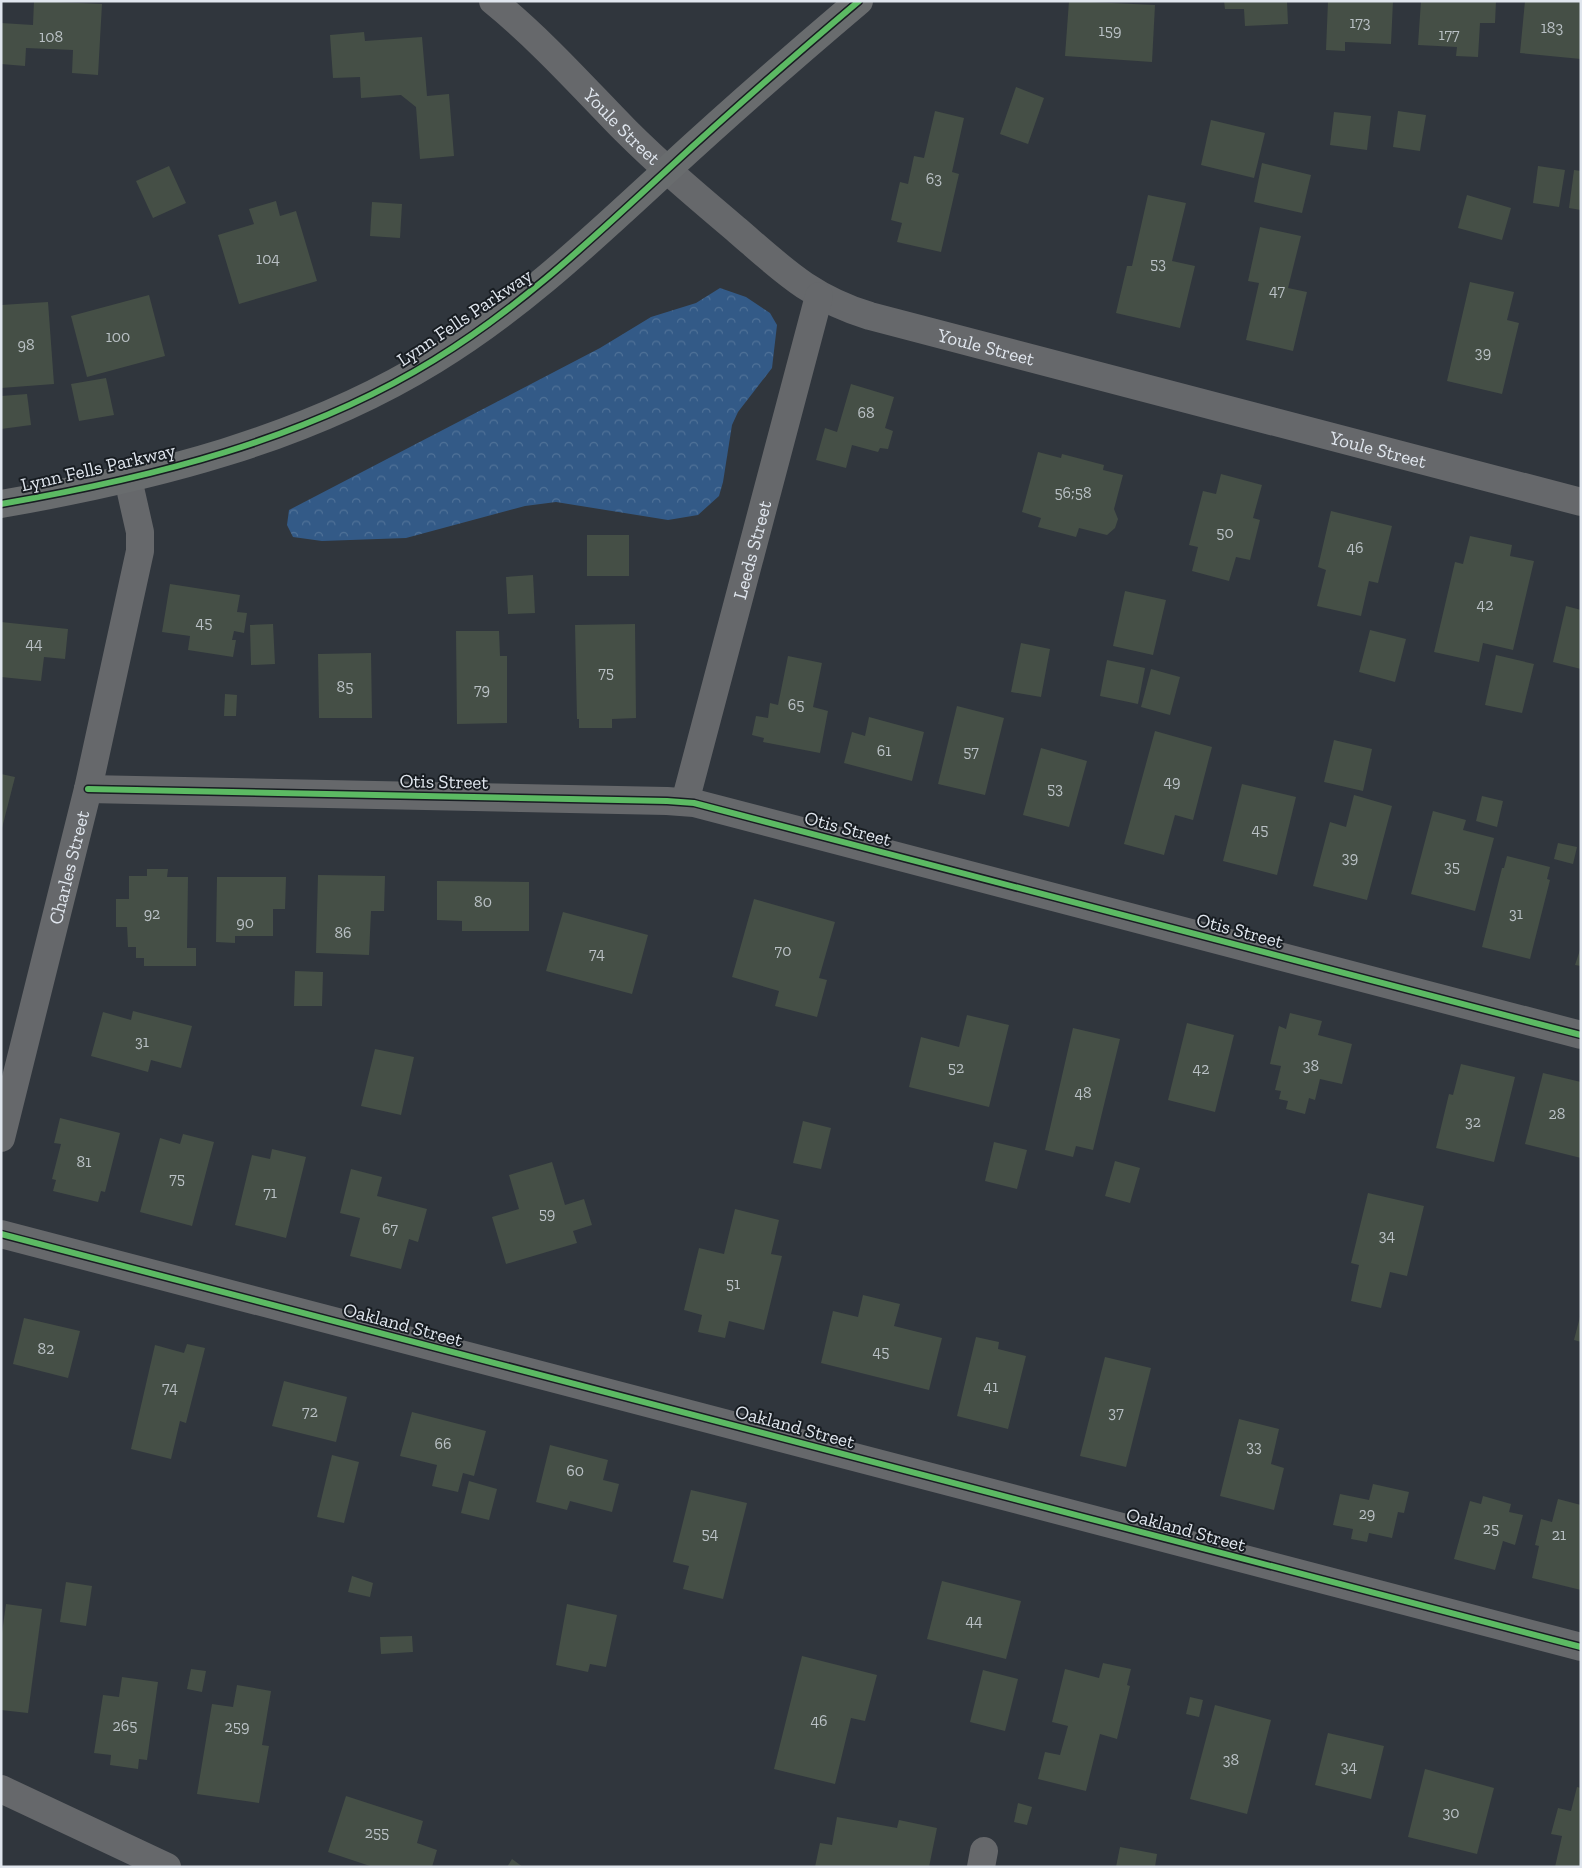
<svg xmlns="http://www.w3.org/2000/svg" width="1582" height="1868" viewBox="0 0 1582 1868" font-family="'Zilla Slab',serif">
  <defs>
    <pattern id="forest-crowns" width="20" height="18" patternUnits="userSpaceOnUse" patternTransform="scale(1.25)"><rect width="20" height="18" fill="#335a87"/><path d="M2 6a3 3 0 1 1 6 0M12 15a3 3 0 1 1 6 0" fill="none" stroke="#507298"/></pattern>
  </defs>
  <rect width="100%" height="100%" fill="#30363d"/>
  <!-- forest -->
  <path fill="url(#forest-crowns)" d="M 720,288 L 746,297 L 770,313 L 777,325 L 772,368 L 738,412 L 732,425 L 723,482 L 719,496 L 698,515 L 668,520 L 556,502 L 525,506 L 406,538 L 322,541 L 293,537 L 287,525 L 289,510 L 600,348 L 651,317 L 696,303 Z"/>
  <!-- building -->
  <g fill="#454f46">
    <path d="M 34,1 L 102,4 L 98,75 L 72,73 L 73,50 L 26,48 L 25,66 L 1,64 L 1,23 L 33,25 Z"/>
    <path d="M 1069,1 L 1155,5 L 1152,62 L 1065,56 Z"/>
    <path d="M 1224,1 L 1287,1 L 1288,24 L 1245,26 L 1244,9 L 1225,9 Z"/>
    <path d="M 1328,1 L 1393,1 L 1391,44 L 1345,42 L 1345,51 L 1326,50 Z"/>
    <path d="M 1421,1 L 1496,1 L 1495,23 L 1480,23 L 1478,57 L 1456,56 L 1457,47 L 1418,45 Z"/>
    <path d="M 1525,1 L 1581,1 L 1581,59 L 1520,53 Z"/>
    <path d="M 364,32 L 365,41 L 422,37 L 427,96 L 449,94 L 454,156 L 420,159 L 416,107 L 401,95 L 361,98 L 360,77 L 333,78 L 330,35 Z"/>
    <path d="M 1016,87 L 1044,98 L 1028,144 L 1000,134 Z"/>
    <path d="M 935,111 L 964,118 L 952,172 L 959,174 L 941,252 L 897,242 L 902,223 L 891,220 L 900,182 L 908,184 L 914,156 L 924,158 Z"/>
    <path d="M 1398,111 L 1426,115 L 1420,151 L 1393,147 Z"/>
    <path d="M 1334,112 L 1371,116 L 1367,150 L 1330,145 Z"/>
    <path d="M 1211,120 L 1265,133 L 1254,178 L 1201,165 Z"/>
    <path d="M 1262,163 L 1311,175 L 1302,213 L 1254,202 Z"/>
    <path d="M 169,166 L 186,203 L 153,218 L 136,181 Z"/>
    <path d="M 1538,166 L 1565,170 L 1559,207 L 1533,203 Z"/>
    <path d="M 1574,170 L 1581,171 L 1581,210 L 1569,208 Z"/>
    <path d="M 1148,195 L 1186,203 L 1172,261 L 1195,266 L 1180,328 L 1116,313 L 1127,266 L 1132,266 Z"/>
    <path d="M 1467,195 L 1511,208 L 1502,240 L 1458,228 Z"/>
    <path d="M 276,201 L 280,216 L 296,211 L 317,281 L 239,304 L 218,235 L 254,224 L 249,209 Z"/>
    <path d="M 372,202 L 402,204 L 400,238 L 370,236 Z"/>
    <path d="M 1260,227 L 1301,236 L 1288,288 L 1307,292 L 1293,351 L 1246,340 L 1259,283 L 1248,281 Z"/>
    <path d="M 1470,282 L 1514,292 L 1507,320 L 1519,323 L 1502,394 L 1447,381 Z"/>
    <path d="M 149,295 L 165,356 L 87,377 L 71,316 Z"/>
    <path d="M 48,302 L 54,384 L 1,388 L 1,305 Z"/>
    <path d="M 106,378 L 114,415 L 79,421 L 71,384 Z"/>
    <path d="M 851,384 L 894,397 L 885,428 L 893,431 L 888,449 L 880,448 L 878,452 L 852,445 L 846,468 L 816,460 L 825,428 L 837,432 Z"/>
    <path d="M 27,394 L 31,425 L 1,429 L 1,396 Z"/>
    <path d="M 1038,452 L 1061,458 L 1062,454 L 1104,465 L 1103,470 L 1123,475 L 1114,509 L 1118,519 L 1115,528 L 1107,535 L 1079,528 L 1076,537 L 1038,527 L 1041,518 L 1022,512 Z"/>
    <path d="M 1221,474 L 1262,485 L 1253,518 L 1260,520 L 1250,560 L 1236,557 L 1229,581 L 1192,571 L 1198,547 L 1189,545 L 1203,491 L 1216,494 Z"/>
    <path d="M 1331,511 L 1392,526 L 1378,583 L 1369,581 L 1361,616 L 1317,606 L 1326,570 L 1318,567 Z"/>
    <rect x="587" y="535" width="42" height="41"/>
    <path d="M 1470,536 L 1512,545 L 1510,556 L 1534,561 L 1513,650 L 1483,643 L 1479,662 L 1434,652 L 1455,562 L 1463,564 Z"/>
    <path d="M 533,575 L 535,613 L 508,614 L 506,577 Z"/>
    <path d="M 170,584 L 240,595 L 237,612 L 247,613 L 244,633 L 234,631 L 232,640 L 236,640 L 233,657 L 188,650 L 190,636 L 162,632 Z"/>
    <path d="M 1125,591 L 1166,600 L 1153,655 L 1113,646 Z"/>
    <path d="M 1566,606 L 1581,610 L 1581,669 L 1553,662 Z"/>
    <path d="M 1,622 L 68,629 L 65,659 L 44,657 L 41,681 L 1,677 Z"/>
    <path d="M 273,624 L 275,664 L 251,665 L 250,625 Z"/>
    <path d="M 635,624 L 636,718 L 612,719 L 612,728 L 579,728 L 579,719 L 577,719 L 575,625 Z"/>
    <path d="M 1370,630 L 1406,639 L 1395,682 L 1359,672 Z"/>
    <path d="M 456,631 L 499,631 L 500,656 L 507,656 L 507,723 L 457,724 Z"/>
    <path d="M 1021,643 L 1050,649 L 1041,697 L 1011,692 Z"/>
    <path d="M 371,653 L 372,718 L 319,718 L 318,654 Z"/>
    <path d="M 1496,655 L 1534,664 L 1522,713 L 1485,705 Z"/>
    <path d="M 788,656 L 822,663 L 813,707 L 828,711 L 820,753 L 763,742 L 764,738 L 752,735 L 756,716 L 768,718 L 770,703 L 778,705 Z"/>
    <path d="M 1107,660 L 1145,668 L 1138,704 L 1100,696 Z"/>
    <path d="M 1151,669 L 1180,677 L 1170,715 L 1141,707 Z"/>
    <path d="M 225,694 L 237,695 L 236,716 L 224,716 Z"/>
    <path d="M 957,706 L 1004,718 L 985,795 L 938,784 Z"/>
    <path d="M 869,717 L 924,732 L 912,781 L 844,763 L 852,732 L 865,736 Z"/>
    <path d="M 1155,731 L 1212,747 L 1193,820 L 1175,815 L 1164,855 L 1124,844 Z"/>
    <path d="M 1334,740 L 1372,749 L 1363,791 L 1324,782 Z"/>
    <path d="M 1041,748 L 1087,761 L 1069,827 L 1023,815 Z"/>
    <path d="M 1,774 L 15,777 L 2,828 L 1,828 Z"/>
    <path d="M 1242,784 L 1296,797 L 1277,875 L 1223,861 Z"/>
    <path d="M 1354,795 L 1392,806 L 1367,900 L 1313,886 L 1330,822 L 1346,827 Z"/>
    <path d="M 1482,796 L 1503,801 L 1497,827 L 1476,821 Z"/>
    <path d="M 1433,811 L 1466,820 L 1463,830 L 1494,838 L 1475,911 L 1411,894 Z"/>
    <path d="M 1558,843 L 1577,847 L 1573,864 L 1554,859 Z"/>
    <path d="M 1507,856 L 1550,867 L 1547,879 L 1550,880 L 1530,959 L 1482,947 L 1502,868 L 1504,868 Z"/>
    <path d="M 147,869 L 168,869 L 167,877 L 188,877 L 187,948 L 196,948 L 196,966 L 144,966 L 144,958 L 136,958 L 136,947 L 128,947 L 127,927 L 116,927 L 116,899 L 129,899 L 129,876 L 147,876 Z"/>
    <path d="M 318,875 L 385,876 L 384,911 L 371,911 L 369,955 L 316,953 Z"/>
    <path d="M 217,877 L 286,877 L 285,909 L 273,909 L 273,936 L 235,936 L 235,943 L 216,942 Z"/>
    <path d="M 437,881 L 529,882 L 529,931 L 462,931 L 462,921 L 437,920 Z"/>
    <path d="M 754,899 L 835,922 L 819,978 L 827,980 L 817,1017 L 775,1006 L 779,991 L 732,977 Z"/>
    <path d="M 563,912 L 648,935 L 632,994 L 546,971 Z"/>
    <path d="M 1581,947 L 1581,966 L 1575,965 Z"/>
    <path d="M 295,971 L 323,972 L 322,1006 L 294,1006 Z"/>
    <path d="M 133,1011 L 192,1026 L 181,1068 L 151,1060 L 148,1072 L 91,1056 L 103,1012 L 131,1020 Z"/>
    <path d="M 1290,1013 L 1322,1021 L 1318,1035 L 1352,1044 L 1342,1084 L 1320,1079 L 1315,1100 L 1309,1098 L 1305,1114 L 1286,1109 L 1288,1101 L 1279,1099 L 1281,1091 L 1275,1090 L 1281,1066 L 1270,1064 L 1279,1026 L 1286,1029 Z"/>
    <path d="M 967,1015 L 1009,1025 L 989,1107 L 909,1087 L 921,1037 L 959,1047 Z"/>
    <path d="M 1187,1023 L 1234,1035 L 1215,1112 L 1168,1100 Z"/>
    <path d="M 1073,1028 L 1120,1039 L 1093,1150 L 1076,1146 L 1073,1157 L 1045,1150 Z"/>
    <path d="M 375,1049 L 414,1057 L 401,1115 L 361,1106 Z"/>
    <path d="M 1461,1064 L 1515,1077 L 1494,1162 L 1436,1148 L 1449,1094 L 1453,1095 Z"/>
    <path d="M 1543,1073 L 1581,1082 L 1581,1158 L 1525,1144 Z"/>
    <path d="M 60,1118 L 120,1133 L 105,1192 L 101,1191 L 98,1202 L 53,1191 L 56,1180 L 52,1179 L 61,1144 L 54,1143 Z"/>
    <path d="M 803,1121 L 831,1128 L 821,1169 L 793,1163 Z"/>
    <path d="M 183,1134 L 214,1142 L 192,1226 L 140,1212 L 160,1138 L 180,1144 Z"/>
    <path d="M 994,1142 L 1027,1150 L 1017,1189 L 985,1181 Z"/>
    <path d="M 272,1149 L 306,1157 L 286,1238 L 235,1225 L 252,1155 L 270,1159 Z"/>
    <path d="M 1115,1161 L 1140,1168 L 1130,1203 L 1105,1196 Z"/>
    <path d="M 552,1162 L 565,1205 L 584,1199 L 592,1225 L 573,1231 L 577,1243 L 506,1264 L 492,1217 L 519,1209 L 509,1175 Z"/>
    <path d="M 351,1169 L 382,1177 L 377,1196 L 427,1209 L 418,1242 L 409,1239 L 401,1269 L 350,1256 L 360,1218 L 340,1213 Z"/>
    <path d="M 1368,1193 L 1424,1206 L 1407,1276 L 1390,1272 L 1381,1308 L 1351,1301 L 1359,1265 L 1351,1263 Z"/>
    <path d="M 735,1209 L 779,1220 L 771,1254 L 782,1256 L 764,1330 L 729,1321 L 725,1338 L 698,1332 L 702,1315 L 684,1310 L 699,1248 L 724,1254 Z"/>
    <path d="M 863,1295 L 900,1304 L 894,1326 L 942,1338 L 929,1390 L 821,1363 L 833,1311 L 858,1317 Z"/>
    <path d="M 1581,1313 L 1581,1342 L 1574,1340 Z"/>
    <path d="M 24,1318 L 80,1331 L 68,1378 L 13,1364 Z"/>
    <path d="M 976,1337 L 999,1342 L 998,1349 L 1026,1356 L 1008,1429 L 957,1416 Z"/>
    <path d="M 187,1344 L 205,1348 L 186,1423 L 180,1421 L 171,1459 L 131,1449 L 155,1345 L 184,1353 Z"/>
    <path d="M 1105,1357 L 1151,1368 L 1126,1467 L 1080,1456 Z"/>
    <path d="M 284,1381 L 347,1397 L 336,1442 L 272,1426 Z"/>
    <path d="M 412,1412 L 486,1431 L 474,1476 L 463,1473 L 458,1492 L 432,1486 L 437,1465 L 400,1456 Z"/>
    <path d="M 1239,1419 L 1279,1429 L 1271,1464 L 1284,1468 L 1274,1510 L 1220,1496 Z"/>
    <path d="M 550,1445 L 608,1460 L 603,1480 L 619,1484 L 612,1512 L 570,1501 L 567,1510 L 536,1502 Z"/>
    <path d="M 332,1455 L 359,1462 L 344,1523 L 317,1517 Z"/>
    <path d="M 469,1481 L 497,1489 L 489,1520 L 461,1513 Z"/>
    <path d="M 1373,1484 L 1409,1492 L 1404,1513 L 1398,1512 L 1392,1538 L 1369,1533 L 1367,1542 L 1351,1539 L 1353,1529 L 1333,1525 L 1340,1494 L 1369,1500 Z"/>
    <path d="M 691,1490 L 747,1503 L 723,1599 L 683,1589 L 689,1566 L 673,1562 Z"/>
    <path d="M 1483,1496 L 1511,1504 L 1509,1512 L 1523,1515 L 1515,1545 L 1503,1541 L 1495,1570 L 1454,1559 L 1470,1501 L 1481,1504 Z"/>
    <path d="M 1558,1499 L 1581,1505 L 1581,1590 L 1532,1578 L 1539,1546 L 1535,1545 L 1541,1519 L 1552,1522 Z"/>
    <path d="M 352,1576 L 373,1583 L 370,1597 L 348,1592 Z"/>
    <path d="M 942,1581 L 1021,1601 L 1006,1659 L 927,1639 Z"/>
    <path d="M 66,1582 L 92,1586 L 86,1626 L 60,1622 Z"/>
    <path d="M 6,1604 L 42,1609 L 28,1713 L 1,1710 L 1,1640 Z"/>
    <path d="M 567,1604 L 617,1615 L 606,1667 L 590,1664 L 588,1672 L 556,1665 Z"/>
    <path d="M 412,1636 L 413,1652 L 381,1654 L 380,1637 Z"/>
    <path d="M 802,1656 L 877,1675 L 865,1721 L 851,1718 L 835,1784 L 774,1769 Z"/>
    <path d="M 1103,1663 L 1131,1669 L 1127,1685 L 1130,1686 L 1117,1739 L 1100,1734 L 1086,1791 L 1038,1779 L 1045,1752 L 1060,1755 L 1068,1726 L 1052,1722 L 1065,1669 L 1099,1678 Z"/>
    <path d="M 191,1669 L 206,1671 L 202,1692 L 187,1689 Z"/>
    <path d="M 983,1670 L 1018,1679 L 1005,1731 L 970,1722 Z"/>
    <path d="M 122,1677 L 158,1682 L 147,1760 L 139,1759 L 138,1769 L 110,1765 L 111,1755 L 94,1753 L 103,1695 L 119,1697 Z"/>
    <path d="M 237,1685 L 271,1691 L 262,1745 L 269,1746 L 259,1803 L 197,1794 L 212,1704 L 233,1707 Z"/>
    <path d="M 1190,1697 L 1203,1700 L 1199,1717 L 1186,1714 Z"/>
    <path d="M 1215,1705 L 1271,1720 L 1247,1814 L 1190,1799 Z"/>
    <path d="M 1328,1733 L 1384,1746 L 1371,1799 L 1315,1785 Z"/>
    <path d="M 1425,1769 L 1494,1788 L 1477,1854 L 1408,1837 Z"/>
    <path d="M 1577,1787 L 1581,1788 L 1581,1867 L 1555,1867 L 1562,1836 L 1551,1834 L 1558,1808 L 1571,1811 Z"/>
    <path d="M 346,1796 L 423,1821 L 417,1843 L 437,1850 L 432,1867 L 373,1867 L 328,1852 Z"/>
    <path d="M 1018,1803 L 1032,1807 L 1027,1825 L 1014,1822 Z"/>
    <path d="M 837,1817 L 897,1828 L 899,1820 L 937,1828 L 929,1867 L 815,1867 L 820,1843 L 832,1845 Z"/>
    <path d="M 1120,1847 L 1157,1854 L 1155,1867 L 1116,1867 Z"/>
    <path d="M 512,1859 L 523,1867 L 507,1867 Z"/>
  </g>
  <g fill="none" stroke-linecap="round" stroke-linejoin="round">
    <!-- street -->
    <g stroke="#66686b" stroke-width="28">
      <path id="s1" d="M 493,1 C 541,40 582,86 625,130 C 661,166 699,198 738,231 C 783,270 811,298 870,316 L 1581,502"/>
      <path d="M 88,789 L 667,801 L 694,803 L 1581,1035"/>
      <path id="s2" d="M 685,802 L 819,296"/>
      <path id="s3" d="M 1,1138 L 88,789 L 140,551 L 140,532 L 128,479"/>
      <path d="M 1,1234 L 1581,1647"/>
      <path d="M 1,1789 L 167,1867"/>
      <path d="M 981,1867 L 984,1851"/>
    </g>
    <!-- secondary -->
    <path stroke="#696c6e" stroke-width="28" d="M 1,504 C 151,478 304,440 434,360 C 521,307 593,238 667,170 C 730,112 794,56 859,1"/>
    <!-- cycleway casing -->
    <g stroke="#181d22" stroke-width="9">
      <g id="cycleway">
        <path d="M 1,504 C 151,478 304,440 434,360 C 521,307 593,238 667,170 C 730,112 794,56 859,1"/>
        <path d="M 88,789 L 667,801 L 694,803 L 1581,1035"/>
        <path d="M 1,1234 L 1581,1647"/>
      </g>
    </g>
    <!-- cycleway -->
    <use href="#cycleway" stroke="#5cba63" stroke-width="6"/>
  </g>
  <g text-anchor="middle" stroke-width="4" stroke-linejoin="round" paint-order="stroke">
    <!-- number labels -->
    <g font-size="16" fill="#b9c0c4">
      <text x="1360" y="28">173</text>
      <text x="1552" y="33">183</text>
      <text x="1110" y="36">159</text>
      <text x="1449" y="40">177</text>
      <text x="51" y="42">108</text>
      <text x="934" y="184">63</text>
      <text x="268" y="264">104</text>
      <text x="1158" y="269">53</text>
      <text x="1277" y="296">47</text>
      <text x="118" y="342">100</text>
      <text x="26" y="350">98</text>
      <text x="1483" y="358">39</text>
      <text x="866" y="418">68</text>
      <text x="1073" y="498">56;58</text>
      <text x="1225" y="538">50</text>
      <text x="1355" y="553">46</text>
      <text x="1485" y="610">42</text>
      <text x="204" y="628">45</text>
      <text x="34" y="649">44</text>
      <text x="606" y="678">75</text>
      <text x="345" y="692">85</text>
      <text x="482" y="695">79</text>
      <text x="796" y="710">65</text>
      <text x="884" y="756">61</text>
      <text x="971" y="757">57</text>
      <text x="1172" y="787">49</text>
      <text x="1055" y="794">53</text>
      <text x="1260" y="835">45</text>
      <text x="1350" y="863">39</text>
      <text x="1452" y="872">35</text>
      <text x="483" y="907">80</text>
      <text x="152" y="919">92</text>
      <text x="1516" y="919">31</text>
      <text x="245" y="928">90</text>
      <text x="343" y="938">86</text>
      <text x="783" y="956">70</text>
      <text x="597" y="959">74</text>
      <text x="142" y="1047">31</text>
      <text x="1311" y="1071">38</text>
      <text x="956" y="1073">52</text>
      <text x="1201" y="1074">42</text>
      <text x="1083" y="1098">48</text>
      <text x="1557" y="1119">28</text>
      <text x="1473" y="1127">32</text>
      <text x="84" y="1167">81</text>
      <text x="177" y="1184">75</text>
      <text x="270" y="1198">71</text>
      <text x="547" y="1219">59</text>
      <text x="390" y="1234">67</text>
      <text x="1387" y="1241">34</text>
      <text x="733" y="1289">51</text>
      <text x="46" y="1354">82</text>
      <text x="881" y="1357">45</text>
      <text x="991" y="1392">41</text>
      <text x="170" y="1393">74</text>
      <text x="310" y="1417">72</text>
      <text x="1116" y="1418">37</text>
      <text x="443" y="1449">66</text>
      <text x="1254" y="1452">33</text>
      <text x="575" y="1476">60</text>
      <text x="1367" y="1519">29</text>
      <text x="1491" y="1534">25</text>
      <text x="710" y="1539">54</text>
      <text x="1559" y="1540">21</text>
      <text x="974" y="1626">44</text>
      <text x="819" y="1726">46</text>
      <text x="125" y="1731">265</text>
      <text x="237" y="1732">259</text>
      <text x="1231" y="1765">38</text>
      <text x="1349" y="1772">34</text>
      <text x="1451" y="1818">30</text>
      <text x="377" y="1838">255</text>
    </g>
    <!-- street labels -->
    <g font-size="19" fill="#e0e6ee" stroke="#181d22">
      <text dy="7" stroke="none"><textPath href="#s1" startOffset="180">Youle Street</textPath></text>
      <text transform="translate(464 317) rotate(-34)" y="7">Lynn Fells Parkway</text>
      <text dy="7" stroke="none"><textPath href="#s1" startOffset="615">Youle Street</textPath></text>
      <text dy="7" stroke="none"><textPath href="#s1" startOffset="1020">Youle Street</textPath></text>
      <text transform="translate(98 467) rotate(-13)" y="7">Lynn Fells Parkway</text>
      <text dy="7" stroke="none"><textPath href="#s2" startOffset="261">Leeds Street</textPath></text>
      <text transform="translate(444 781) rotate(1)" y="7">Otis Street</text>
      <text transform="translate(848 828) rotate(15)" y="7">Otis Street</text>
      <text dy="7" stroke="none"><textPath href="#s3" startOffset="279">Charles Street</textPath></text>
      <text transform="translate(1240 930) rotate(15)" y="7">Otis Street</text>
      <text transform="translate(403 1324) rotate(15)" y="7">Oakland Street</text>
      <text transform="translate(795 1426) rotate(15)" y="7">Oakland Street</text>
      <text transform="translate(1186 1529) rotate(15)" y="7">Oakland Street</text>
    </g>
  </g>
  <!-- border -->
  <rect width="1582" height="1868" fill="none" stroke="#e0e6ee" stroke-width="5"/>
</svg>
